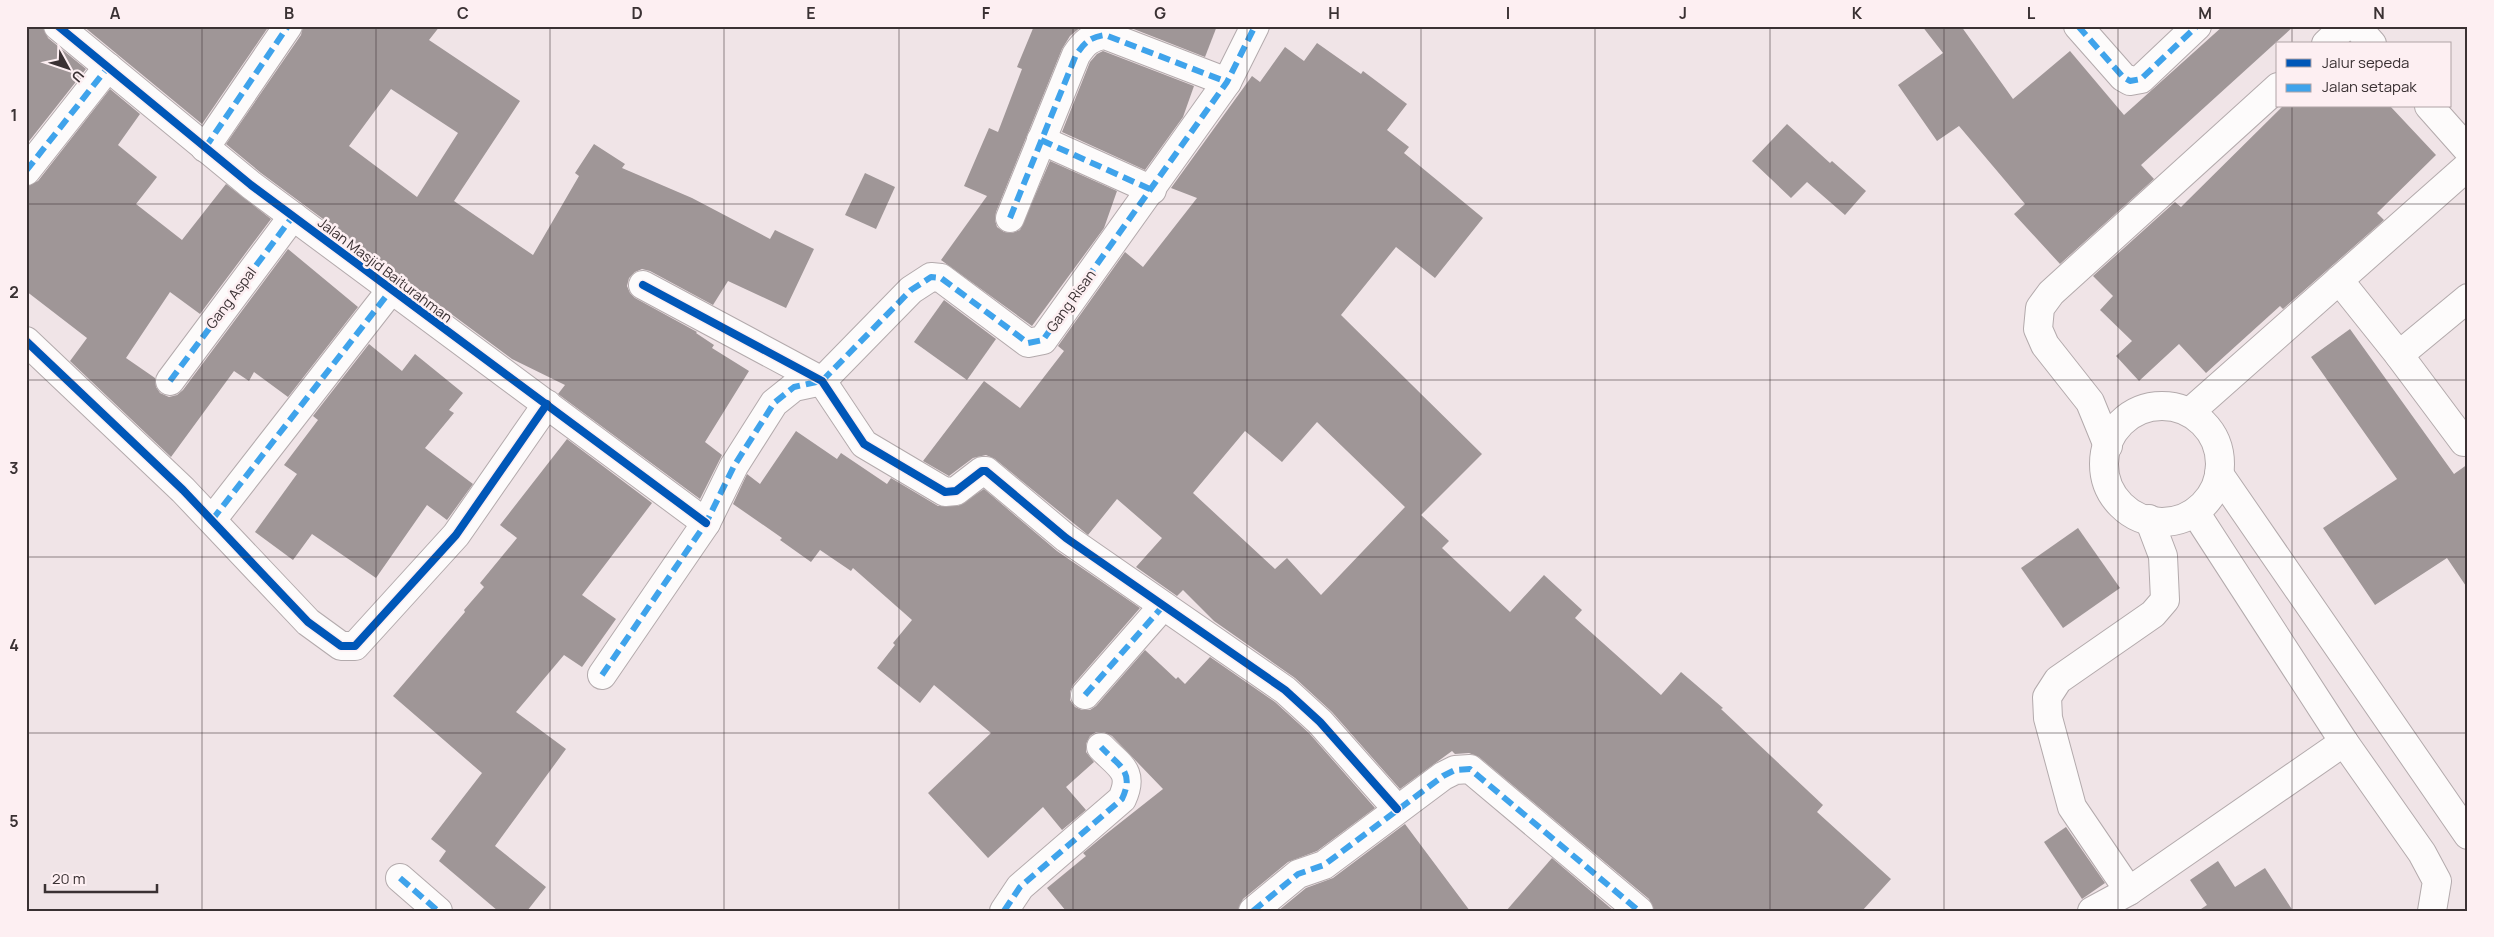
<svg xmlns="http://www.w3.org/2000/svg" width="2494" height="937" viewBox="0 0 2494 937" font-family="Manrope,sans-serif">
  <rect width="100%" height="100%" fill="#f0e4e7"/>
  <!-- building -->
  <g fill="#9f9697" fill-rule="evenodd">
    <path d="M 26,26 L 43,26 L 48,38 L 86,69 L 26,145 Z"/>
    <path d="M 83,26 L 269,26 L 202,124 Z"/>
    <path d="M 303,26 L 440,26 L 429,40 L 520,101 L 454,201 L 533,255 L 579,176 L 575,173 L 594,144 L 625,164 L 622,168 L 692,198 L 770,239 L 775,230 L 814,249 L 786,308 L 728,281 L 713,305 L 650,271 L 642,269 L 635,272 L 629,278 L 627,286 L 630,293 L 635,298 L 697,332 L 696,333 L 714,345 L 712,348 L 749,371 L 705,442 L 722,455 L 700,499 L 558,394 L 565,385 L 512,359 L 261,173 L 226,144 L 301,35 ZM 391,89 L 458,133 L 417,197 L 349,146 Z"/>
    <path d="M 1034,26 L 1082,26 L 1070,36 L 1062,49 L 996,212 L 995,220 L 997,227 L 1004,232 L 1012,233 L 1020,230 L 1050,161 L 1117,191 L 1104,228 L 1032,326 L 941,260 L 987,196 L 964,186 L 989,128 L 998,132 L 1022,69 L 1017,67 Z"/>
    <path d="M 1126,26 L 1217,26 L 1205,57 Z"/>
    <path d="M 1922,26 L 1961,26 L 2013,99 L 2070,51 L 2124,115 L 2223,26 L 2294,26 L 2141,165 L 2154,179 L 2060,264 L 2014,214 L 2025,204 L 1959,126 L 1937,141 L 1898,85 L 1943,53 Z"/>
    <path d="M 1317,43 L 1361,74 L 1363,71 L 1407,104 L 1387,130 L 1409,147 L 1404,153 L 1483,218 L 1435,278 L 1396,247 L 1341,315 L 1482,454 L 1421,515 L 1449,541 L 1442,548 L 1510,612 L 1544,575 L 1582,610 L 1575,618 L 1661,695 L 1681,672 L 1723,708 L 1721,709 L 1823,805 L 1817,812 L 1891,879 L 1862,911 L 1654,911 L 1649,899 L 1479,757 L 1469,753 L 1455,754 L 1452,751 L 1400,789 L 1332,712 L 1295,678 L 1214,621 L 1183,590 L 1177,596 L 1136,567 L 1162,538 L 1117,499 L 1088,535 L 995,459 L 986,455 L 973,458 L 949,476 L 923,461 L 984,381 L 1020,408 L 1064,351 L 1058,346 L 1125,252 L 1143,267 L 1197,198 L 1171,188 L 1252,76 L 1260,82 L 1285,47 L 1304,61 ZM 1317,422 L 1405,507 L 1321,595 L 1287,558 L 1275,569 L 1193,493 L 1245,431 L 1282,462 Z"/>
    <path d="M 1103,51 L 1194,86 L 1183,117 L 1145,170 L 1062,132 L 1090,62 L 1097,54 Z"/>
    <path d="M 110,89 L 140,114 L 118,145 L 157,177 L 136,204 L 182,240 L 226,184 L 271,219 L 200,314 L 170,292 L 126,358 L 155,378 L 156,387 L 160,393 L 169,397 L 177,395 L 183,390 L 288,249 L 358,307 L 288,397 L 254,372 L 249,381 L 234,371 L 171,457 L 70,361 L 87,338 L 26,291 L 26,186 L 38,181 Z"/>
    <path d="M 2283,106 L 2390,106 L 2436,155 L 2377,213 L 2384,220 L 2283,309 L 2280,306 L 2206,373 L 2179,344 L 2139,381 L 2116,356 L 2132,341 L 2100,310 L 2113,296 L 2093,276 L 2175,202 L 2181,207 Z"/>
    <path d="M 1787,124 L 1830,163 L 1832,161 L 1866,191 L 1845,215 L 1807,182 L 1791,198 L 1752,161 Z"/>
    <path d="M 865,173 L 895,187 L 876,229 L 845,215 Z"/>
    <path d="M 944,300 L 996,339 L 967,380 L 914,342 Z"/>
    <path d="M 2350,329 L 2454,474 L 2468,464 L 2468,589 L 2447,558 L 2375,605 L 2323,528 L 2397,479 L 2311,357 Z"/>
    <path d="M 369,344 L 402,371 L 415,354 L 463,393 L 449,410 L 454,413 L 425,448 L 473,484 L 447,520 L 427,505 L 376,578 L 312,534 L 293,560 L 255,532 L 297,474 L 284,465 L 318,420 L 313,416 Z"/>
    <path d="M 796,431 L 837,459 L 841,453 L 887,484 L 891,478 L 938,506 L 958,506 L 984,489 L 1057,551 L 1140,608 L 1073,685 L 1070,692 L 1070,700 L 1075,707 L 1082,710 L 1090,710 L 1096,706 L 1145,650 L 1176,679 L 1178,677 L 1185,684 L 1210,657 L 1275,702 L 1309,733 L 1375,808 L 1317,851 L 1288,862 L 1243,899 L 1238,911 L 1066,911 L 1047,888 L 1086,856 L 1083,853 L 1106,834 L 1163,789 L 1112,736 L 1104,732 L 1096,732 L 1090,736 L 1086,744 L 1086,752 L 1094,762 L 1066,787 L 1086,810 L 1062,830 L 1043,807 L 988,858 L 928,793 L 991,733 L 934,685 L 920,703 L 877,668 L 895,645 L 893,643 L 912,620 L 853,568 L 851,571 L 820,550 L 811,562 L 780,540 L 782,538 L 733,504 L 747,474 L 760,484 Z"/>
    <path d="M 567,439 L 652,503 L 582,595 L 616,619 L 582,667 L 564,655 L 516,712 L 566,749 L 495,846 L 546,887 L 527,911 L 498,911 L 439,861 L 446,851 L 431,839 L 482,773 L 393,696 L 465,612 L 464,610 L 484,587 L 480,583 L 517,538 L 500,525 Z"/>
    <path d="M 2078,528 L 2120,588 L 2063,628 L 2021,568 Z"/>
    <path d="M 1405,824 L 1470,911 L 1278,911 L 1306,888 L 1333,878 Z"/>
    <path d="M 2066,827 L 2105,883 L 2082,899 L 2044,842 Z"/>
    <path d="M 1552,858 L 1614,911 L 1506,911 Z"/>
    <path d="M 2218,861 L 2235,887 L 2265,868 L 2293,911 L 2198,911 L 2207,905 L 2190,880 Z"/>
  </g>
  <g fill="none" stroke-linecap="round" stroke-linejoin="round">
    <!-- street casing -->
    <g stroke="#b3aaac" stroke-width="30">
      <g id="street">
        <path d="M 58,26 L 251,185 L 706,523"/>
        <path d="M 2078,26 L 2123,77 L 2130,81 L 2141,79 L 2197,26"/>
        <path d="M 2356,26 L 2372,44"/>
        <path d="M 2326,44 L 2345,26"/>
        <path d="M 2429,106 L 2468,150"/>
        <path d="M 1041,140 L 1152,190"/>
        <path d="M 205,148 L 288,26"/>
        <path d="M 26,171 L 108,67"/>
        <path d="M 1010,218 L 1076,55 C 1084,43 1090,37 1105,35 L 1227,82"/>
        <path d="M 2339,280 L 2399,355 L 2464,442"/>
        <path d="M 643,285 L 822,381 L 864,444 L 945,492 L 956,491 L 982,471 L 986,471 L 1066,538 L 1285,690 L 1320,722 L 1397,809"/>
        <path d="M 26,341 L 183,490 L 308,622 L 341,646 L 355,646 L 456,535 L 547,404"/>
        <path d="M 2399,355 L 2468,298"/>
        <path d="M 170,381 L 293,216"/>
        <path d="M 822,381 L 911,290 L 931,277 L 941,278 L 1028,343 L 1043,340 L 1227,82 L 1255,26"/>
        <circle cx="2162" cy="464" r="58"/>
        <path d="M 2190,412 L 2468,166"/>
        <path d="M 2108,446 L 2090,402 L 2045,345 L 2038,329 L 2040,308 L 2051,293 L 2278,87"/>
        <path d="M 2219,474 L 2468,835"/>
        <path d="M 2195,512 L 2344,742 L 2422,853 L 2437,881 L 2432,911"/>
        <path d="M 212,520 L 391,290"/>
        <path d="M 602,675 L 706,523 L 734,466 L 774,403 L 794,387 L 822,381"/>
        <path d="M 1085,695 L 1163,606"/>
        <path d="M 400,878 L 438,911"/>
        <path d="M 2129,891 L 2072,807 L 2048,718 L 2047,697 L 2058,680 L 2153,614 L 2165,600 L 2163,556 L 2149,519"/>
        <path d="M 1004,911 L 1020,887 L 1122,799 C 1135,771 1119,766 1101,747"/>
        <path d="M 1253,911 L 1298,874 L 1324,865 L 1443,776 L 1455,770 L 1470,769 L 1639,911"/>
        <path d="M 2092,911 L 2129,891 L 2344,742"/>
      </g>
    </g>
    <!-- street -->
    <use href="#street" stroke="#fdfbfb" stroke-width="28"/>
    <!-- quiet -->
    <g stroke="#3fa3eb" stroke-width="6" stroke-dasharray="12 6" stroke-linecap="butt">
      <path d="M 2078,26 L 2123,77 L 2130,81 L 2141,79 L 2197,26"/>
      <path d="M 1041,140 L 1152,190"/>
      <path d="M 205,148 L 288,26"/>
      <path d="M 26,171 L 108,67"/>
      <path d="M 1010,218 L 1076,55 C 1084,43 1090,37 1105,35 L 1227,82"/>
      <path d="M 170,381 L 293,216"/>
      <path d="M 822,381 L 911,290 L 931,277 L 941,278 L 1028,343 L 1043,340 L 1227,82 L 1255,26"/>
      <path d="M 212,520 L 391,290"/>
      <path d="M 602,675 L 706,523 L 734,466 L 774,403 L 794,387 L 821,381"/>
      <path d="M 1085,695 L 1163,606"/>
      <path d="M 400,878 L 438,911"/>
      <path d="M 1004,911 L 1020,887 L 1122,799 C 1135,771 1119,766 1101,747"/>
      <path d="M 1253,911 L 1298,874 L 1324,865 L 1443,776 L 1455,770 L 1470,769 L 1639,911"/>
    </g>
    <!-- cycleway casing -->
    <g stroke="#fdeff2" stroke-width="11">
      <g id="cycleway">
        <path d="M 58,26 L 251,185 L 706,523"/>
        <path d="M 643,285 L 822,381 L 864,444 L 945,492 L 956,491 L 982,471 L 986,471 L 1066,538 L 1285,690 L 1320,722 L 1397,809"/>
        <path d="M 26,341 L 183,490 L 308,622 L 341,646 L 355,646 L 456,535 L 547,404"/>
      </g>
    </g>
    <!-- cycleway -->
    <use href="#cycleway" stroke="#0057b8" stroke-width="8"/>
  </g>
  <!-- grid -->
  <path fill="none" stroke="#3a3133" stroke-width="1" stroke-opacity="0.55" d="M 202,26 L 202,911M 376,26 L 376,911M 550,26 L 550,911M 724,26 L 724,911M 899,26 L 899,911M 1073,26 L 1073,911M 1247,26 L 1247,911M 1421,26 L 1421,911M 1595,26 L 1595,911M 1770,26 L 1770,911M 1944,26 L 1944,911M 2118,26 L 2118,911M 2292,26 L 2292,44M 2292,106 L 2292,911M 26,204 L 2468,204M 26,380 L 2468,380M 26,557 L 2468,557M 26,733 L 2468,733"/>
  <g text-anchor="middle" stroke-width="5" stroke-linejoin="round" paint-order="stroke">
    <!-- street labels -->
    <g font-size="14" fill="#3a3133" stroke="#fdeff2">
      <text transform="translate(385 270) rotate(37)" y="5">Jalan Masjid Baiturahman</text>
      <text transform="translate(231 298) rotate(-53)" y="5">Gang Aspal</text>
      <text transform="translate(1071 301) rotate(-54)" y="5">Gang Risan</text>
    </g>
  </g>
  <!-- border -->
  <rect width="2494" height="937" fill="none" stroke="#fdeff2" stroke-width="55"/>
  <!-- legend -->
  <rect x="2276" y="42" width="175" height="65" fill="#fdeff2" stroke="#afa3a6"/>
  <rect x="2286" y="59" width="25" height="8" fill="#0057b8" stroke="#afa3a6"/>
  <text x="2322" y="68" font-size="15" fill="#3a3133">Jalur sepeda</text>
  <rect x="2286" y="84" width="25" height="8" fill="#3fa3eb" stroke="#afa3a6"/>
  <text x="2322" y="92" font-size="15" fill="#3a3133">Jalan setapak</text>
  <!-- north arrow -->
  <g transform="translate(68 68) rotate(130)" stroke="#fdeff2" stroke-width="4" paint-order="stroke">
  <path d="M0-4L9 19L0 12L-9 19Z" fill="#3a3133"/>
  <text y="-8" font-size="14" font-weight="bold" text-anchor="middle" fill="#3a3133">U</text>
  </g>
  <!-- scale -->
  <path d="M45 884v8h112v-8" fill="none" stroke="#3a3133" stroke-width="2.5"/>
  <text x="52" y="884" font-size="15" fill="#3a3133" stroke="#fdeff2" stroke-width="4" paint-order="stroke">20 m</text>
  <rect x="28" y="28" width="2438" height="882" fill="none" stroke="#3a3133" stroke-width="2"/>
  <g font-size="16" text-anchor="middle" font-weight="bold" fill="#3a3133">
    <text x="115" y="19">A</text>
    <text x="289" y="19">B</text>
    <text x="463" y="19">C</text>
    <text x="637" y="19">D</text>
    <text x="811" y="19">E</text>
    <text x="986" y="19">F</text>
    <text x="1160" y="19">G</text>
    <text x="1334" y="19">H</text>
    <text x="1508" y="19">I</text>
    <text x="1683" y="19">J</text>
    <text x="1857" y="19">K</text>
    <text x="2031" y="19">L</text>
    <text x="2205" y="19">M</text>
    <text x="2379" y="19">N</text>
    <text x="14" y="121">1</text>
    <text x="14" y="298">2</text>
    <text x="14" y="474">3</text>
    <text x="14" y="651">4</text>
    <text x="14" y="827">5</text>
  </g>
</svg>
